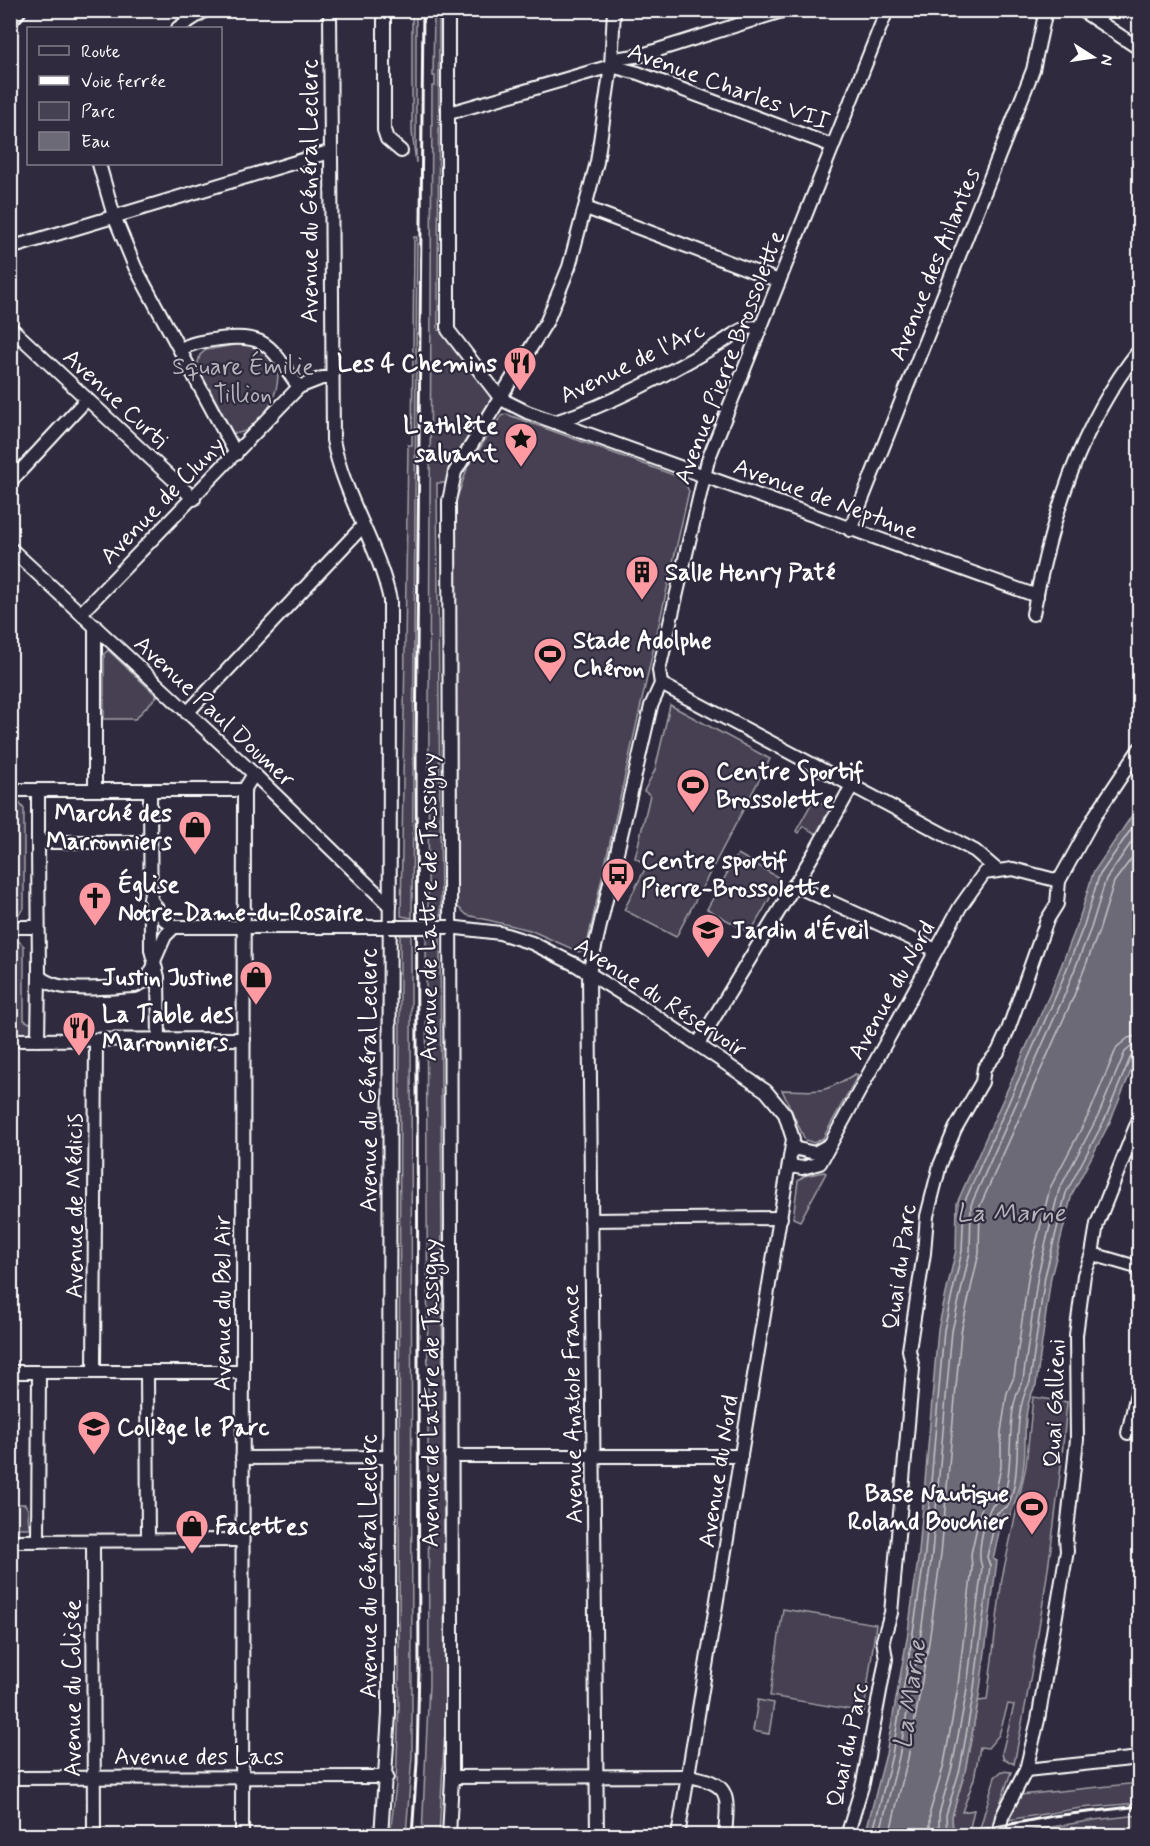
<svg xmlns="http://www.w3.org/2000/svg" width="1150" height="1846" viewBox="0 0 1150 1846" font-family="Mynerve,sans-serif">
  <rect width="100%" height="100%" fill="#2f2a3d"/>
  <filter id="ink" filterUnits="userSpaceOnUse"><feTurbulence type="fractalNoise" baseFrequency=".0167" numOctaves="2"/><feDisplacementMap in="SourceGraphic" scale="12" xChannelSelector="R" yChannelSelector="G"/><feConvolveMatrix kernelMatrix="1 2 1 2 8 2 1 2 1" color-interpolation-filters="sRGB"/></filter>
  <g filter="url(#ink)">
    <!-- green -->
    <g fill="#464152" stroke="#a2a0a8" stroke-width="1.5">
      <path d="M 439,10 L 438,330 L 445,331 L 492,394 L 493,399 L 452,468 L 446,483 L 437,483 L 441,916 L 428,919 L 432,86 L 435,86 L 435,76 L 433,76 L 434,11 Z"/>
      <path d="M 412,11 L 416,11 L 416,163 L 412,132 Z"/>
      <path d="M 414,237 L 417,237 L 412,918 L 401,916 L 408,445 L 412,445 Z"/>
      <path d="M 240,344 C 313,350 263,438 233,433 L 197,366 L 200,355 L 206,350 Z"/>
      <path d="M 506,414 L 682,478 L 689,491 L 586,949 L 579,952 L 530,930 L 467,915 L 457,906 L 456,501 L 468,466 L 501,416 Z"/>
      <path d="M 108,650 L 157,696 L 135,719 L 104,719 L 104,654 Z"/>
      <path d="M 670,705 L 770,759 L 676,937 L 624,910 L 647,865 L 635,858 L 650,795 L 644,791 L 655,770 Z"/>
      <path d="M 10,796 L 14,796 L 24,809 L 24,908 L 11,922 Z"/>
      <path d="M 814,799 L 830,808 L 816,834 L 803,826 L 799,833 L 796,831 Z"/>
      <path d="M 738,854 L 781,879 L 750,933 L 707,909 Z"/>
      <path d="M 10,933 L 24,946 L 24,1020 L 32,1024 L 30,1034 L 11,1035 Z"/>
      <path d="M 400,935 L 411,935 L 412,1756 L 406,1835 L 390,1836 L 396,1784 L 399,1703 Z"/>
      <path d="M 426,935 L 440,935 L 445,1729 L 439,1836 L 422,1835 L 429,1684 Z"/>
      <path d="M 855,1074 L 858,1075 L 823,1138 L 814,1143 L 805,1140 L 782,1090 C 821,1090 818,1096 855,1074 Z"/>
      <path d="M 824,1172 L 826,1173 L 800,1221 L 793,1218 L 798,1181 L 804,1176 Z"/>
      <path d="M 1033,1397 L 1067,1402 C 1057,1524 1038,1645 1014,1764 L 1003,1758 L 1002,1753 L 1014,1705 L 1008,1704 L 999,1735 L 988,1748 L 980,1747 L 974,1779 L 962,1812 L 974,1810 L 970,1828 L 953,1832 L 952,1816 L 965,1771 L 978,1701 L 987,1700 L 1002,1578 L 1026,1466 Z"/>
      <path d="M 10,1504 L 25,1504 L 28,1509 L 29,1528 L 11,1528 Z"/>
      <path d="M 783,1609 L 876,1624 L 864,1712 L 770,1696 Z"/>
      <path d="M 758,1700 L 774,1703 L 769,1734 L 753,1731 Z"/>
      <path d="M 1002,1771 L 1011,1772 L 989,1835 L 978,1835 L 995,1777 Z"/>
      <path d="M 1139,1783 L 1139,1803 L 1081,1808 L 1008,1820 L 1020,1795 Z"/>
      <path d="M 1139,1815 L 1139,1835 L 1005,1835 L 1094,1820 Z"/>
    </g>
    <!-- water -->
    <path fill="#6d6a77" stroke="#a7a6ad" stroke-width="1.5" d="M 1139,805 L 1139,1052 L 1110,1122 L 1072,1194 L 1051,1277 L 1036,1385 C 1020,1412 1028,1442 1023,1471 C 1021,1487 1016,1501 1010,1516 L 1003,1514 L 993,1559 L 997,1561 L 979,1697 L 965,1771 L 952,1816 L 953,1835 L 865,1835 L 886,1754 L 907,1639 L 919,1552 L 938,1329 L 956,1250 L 957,1203 L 1052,989 L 1078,923 L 1093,873 Z"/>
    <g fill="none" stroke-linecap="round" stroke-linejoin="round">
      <!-- shore -->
      <g stroke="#c5c3c9" stroke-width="1.5">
        <path d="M 872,1836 L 892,1755 L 912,1639 L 925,1553 L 944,1330 L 962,1251 L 964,1203 L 1058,991 L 1084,925 L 1099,876 L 1140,816"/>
        <path d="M 879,1836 L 899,1757 L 920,1640 L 932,1553 L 952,1331 L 970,1252 L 971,1205 L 1065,994 L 1091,928 L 1106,879 L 1140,830"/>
        <path d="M 889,1836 L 908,1758 L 929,1642 L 941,1554 L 961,1332 L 979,1253 L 980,1206 L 1073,998 L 1099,931 L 1114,882 L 1140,847"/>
        <path d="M 930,1836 L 930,1812 L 944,1764 L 957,1693 L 972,1569 L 971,1554 L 981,1509 L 986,1499 L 996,1491 L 1001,1467 L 1001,1432 L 1007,1393 L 1014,1377 L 1029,1272 L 1050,1188 L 1090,1112 L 1117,1047 L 1128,1038 L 1140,1035"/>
        <path d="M 939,1836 L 939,1814 L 952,1767 L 966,1695 L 982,1567 C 976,1553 984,1523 990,1509 C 994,1501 1002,1502 1005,1493 C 1015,1456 1004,1414 1023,1380 L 1038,1274 L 1059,1190 L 1098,1116 L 1125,1052 L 1132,1046 L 1140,1044"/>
        <path d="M 947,1836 L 946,1815 L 960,1769 L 973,1696 L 990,1566 L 987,1557 L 997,1513 L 1008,1506 C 1025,1467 1009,1420 1030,1382 L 1045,1276 L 1066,1193 L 1105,1119 L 1131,1056 L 1140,1052"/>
      </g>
      <!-- minor casing -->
      <g stroke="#fff" stroke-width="16">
        <g id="minor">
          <path d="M 330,10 L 333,440 C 344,497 378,544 390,600 L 389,1714 L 381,1836"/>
          <path d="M 384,10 L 384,130 L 387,139 L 401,151"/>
          <path d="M 448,10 L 448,330 L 501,399 L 527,412 L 1037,596"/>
          <path d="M 1081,10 L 1140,49"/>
          <path d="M 178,28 L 206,10"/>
          <path d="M 611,66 L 638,73 L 833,146"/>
          <path d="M 449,113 L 611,66 L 621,58 L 642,55 L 785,10"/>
          <path d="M 99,164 L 114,216 L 135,267 L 236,454"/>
          <path d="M 586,208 L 779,281"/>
          <path d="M 10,248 L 329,152"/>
          <path d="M 10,327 L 194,499"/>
          <path d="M 180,350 C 192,342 206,341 220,339 C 270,332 272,351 299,387"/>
          <path d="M 555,422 C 612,404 667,374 719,344 C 733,336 743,324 760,328"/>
          <path d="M 10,482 L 87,399"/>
          <path d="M 850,530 L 1033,70 L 1046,10"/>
          <path d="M 10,548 L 254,774 L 390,906"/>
          <path d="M 81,613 L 299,387 L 322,378 L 331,378"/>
          <path d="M 1033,614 C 1051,520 1079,425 1140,349"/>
          <path d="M 95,626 L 95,789"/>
          <path d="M 661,684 L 975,851 L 997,870"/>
          <path d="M 187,713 L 363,526"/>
          <path d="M 10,790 L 244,790"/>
          <path d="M 150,790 L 151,950 L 158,977 L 159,1039"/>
          <path d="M 38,842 L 38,790"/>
          <path d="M 150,842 L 38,842 L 39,976 C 58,995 109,987 135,986 L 146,981 L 154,966"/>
          <path d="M 794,885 L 936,950"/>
          <path d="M 150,898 L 164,919 L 174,927 L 389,927"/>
          <path d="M 10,927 L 38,927"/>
          <path d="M 449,927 L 500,933 L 532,943 L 576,965 L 641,1006 L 766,1091 L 785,1114 L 793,1139 L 678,1836"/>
          <path d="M 154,961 L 165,936 L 174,927"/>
          <path d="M 10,1040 L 244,1039"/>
          <path d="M 38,1040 L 39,976"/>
          <path d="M 698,1044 L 816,850 L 853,784"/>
          <path d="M 793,1148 L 815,1153 L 829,1145"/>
          <path d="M 791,1166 L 802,1168 L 820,1163 L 960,907 L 984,873 L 1013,869 L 1059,881"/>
          <path d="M 591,1220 L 781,1218"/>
          <path d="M 1092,1254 L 1140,1268"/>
          <path d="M 10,1372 L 243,1372"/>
          <path d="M 94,1372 L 96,1040"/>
          <path d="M 147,1372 L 148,1540"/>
          <path d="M 1128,1433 L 1140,1380"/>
          <path d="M 451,1456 L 741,1456"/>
          <path d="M 242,1458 L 390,1457"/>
          <path d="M 10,1541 L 242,1540"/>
          <path d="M 38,1541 L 39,1372"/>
          <path d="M 93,1541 L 94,1836"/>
          <path d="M 1026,1770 L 1140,1758"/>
          <path d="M 452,1777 L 687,1776 C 732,1783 728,1795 725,1836"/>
          <path d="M 10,1778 L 387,1777"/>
          <path d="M 242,1836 L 244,790 L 254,774"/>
          <path d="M 449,1836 L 452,1777 L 452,1623 L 449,501 L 455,472 L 547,321 L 569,267 L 597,162 L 611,66 L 614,10"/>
          <path d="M 597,1836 L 589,973 L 651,706 L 661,684 L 659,670 L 708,460 L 887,10"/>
          <path d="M 847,1836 L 863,1783 L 886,1659 L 883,1640 L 891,1613 L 913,1369 L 909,1350 L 924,1253 L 927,1216 L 940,1165 L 955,1129 L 982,1082 L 984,1068 L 998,1052 L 1008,1030 L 1047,920 L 1057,904 L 1059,881 L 1096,814 L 1140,748"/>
          <path d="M 998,1836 L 1002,1817 L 1026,1770 L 1038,1720 L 1067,1551 L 1066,1539 L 1077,1439 L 1076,1335 L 1084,1275 L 1092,1254 L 1097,1224 L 1140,1116"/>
        </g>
      </g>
      <!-- major casing -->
      <g stroke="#fff" stroke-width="20">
        <path id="major" d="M 10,19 L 18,10"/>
      </g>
      <!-- minor -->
      <use href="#minor" stroke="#2f2a3d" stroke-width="12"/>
      <!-- major -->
      <use href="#major" stroke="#2f2a3d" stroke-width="15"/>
      <!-- rail -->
      <g stroke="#fff" stroke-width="3">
        <path d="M 412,1836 L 417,1763 L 419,1664 L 416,756 L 423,10"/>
        <path d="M 949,1836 L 1053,1816 L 1140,1806"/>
      </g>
      <!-- minor-bridge casing -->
      <g stroke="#fff" stroke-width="16" stroke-linecap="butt">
        <path id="minor-bridge" d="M 389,927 L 449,927"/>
      </g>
      <!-- minor-bridge -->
      <use href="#minor-bridge" stroke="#2f2a3d" stroke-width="12"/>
    </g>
  </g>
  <!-- icons -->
  <defs>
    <g id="restaurant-pin" transform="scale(1.725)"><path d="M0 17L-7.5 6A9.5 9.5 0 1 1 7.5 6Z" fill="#ff9aa2" stroke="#2f2a3d"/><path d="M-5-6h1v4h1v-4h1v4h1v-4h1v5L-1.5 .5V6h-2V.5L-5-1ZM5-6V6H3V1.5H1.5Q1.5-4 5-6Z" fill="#111"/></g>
    <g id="sight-pin" transform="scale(1.725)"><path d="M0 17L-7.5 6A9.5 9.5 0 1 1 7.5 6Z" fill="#ff9aa2" stroke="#2f2a3d"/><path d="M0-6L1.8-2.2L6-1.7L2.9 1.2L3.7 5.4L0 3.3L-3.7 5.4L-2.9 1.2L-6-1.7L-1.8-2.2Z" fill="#111"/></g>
    <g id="building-pin" transform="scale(1.725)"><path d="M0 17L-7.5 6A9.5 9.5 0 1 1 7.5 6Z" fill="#ff9aa2" stroke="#2f2a3d"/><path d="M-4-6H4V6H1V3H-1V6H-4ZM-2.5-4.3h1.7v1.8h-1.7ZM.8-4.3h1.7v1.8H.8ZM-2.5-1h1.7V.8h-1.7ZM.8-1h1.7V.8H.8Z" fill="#111"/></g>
    <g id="stadium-pin" transform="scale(1.725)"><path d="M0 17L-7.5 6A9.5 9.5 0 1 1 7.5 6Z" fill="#ff9aa2" stroke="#2f2a3d"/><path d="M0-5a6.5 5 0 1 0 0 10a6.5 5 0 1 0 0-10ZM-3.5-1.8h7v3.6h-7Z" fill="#111"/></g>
    <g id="shop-pin" transform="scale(1.725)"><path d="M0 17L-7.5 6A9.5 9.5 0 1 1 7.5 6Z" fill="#ff9aa2" stroke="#2f2a3d"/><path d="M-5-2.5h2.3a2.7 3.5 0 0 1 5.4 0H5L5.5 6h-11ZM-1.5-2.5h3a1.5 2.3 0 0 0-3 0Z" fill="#111"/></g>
    <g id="bus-pin" transform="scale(1.725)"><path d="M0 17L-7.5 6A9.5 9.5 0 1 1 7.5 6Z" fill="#ff9aa2" stroke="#2f2a3d"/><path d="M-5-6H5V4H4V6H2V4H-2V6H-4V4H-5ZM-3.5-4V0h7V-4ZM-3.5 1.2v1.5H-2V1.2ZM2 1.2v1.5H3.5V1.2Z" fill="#111"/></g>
    <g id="church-pin" transform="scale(1.725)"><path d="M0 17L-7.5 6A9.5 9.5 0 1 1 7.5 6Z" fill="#ff9aa2" stroke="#2f2a3d"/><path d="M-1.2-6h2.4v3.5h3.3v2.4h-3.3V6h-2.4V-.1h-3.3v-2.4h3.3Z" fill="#111"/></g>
    <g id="school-pin" transform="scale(1.725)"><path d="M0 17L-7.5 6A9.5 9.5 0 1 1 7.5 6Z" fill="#ff9aa2" stroke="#2f2a3d"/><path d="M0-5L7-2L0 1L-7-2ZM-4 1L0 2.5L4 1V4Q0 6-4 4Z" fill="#111"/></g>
  </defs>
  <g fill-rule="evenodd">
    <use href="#restaurant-pin" x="520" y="363"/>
    <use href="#sight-pin" x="521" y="439"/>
    <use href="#building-pin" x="642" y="572"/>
    <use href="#stadium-pin" x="550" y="654"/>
    <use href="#stadium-pin" x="693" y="785"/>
    <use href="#shop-pin" x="195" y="827"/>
    <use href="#bus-pin" x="618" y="874"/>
    <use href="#church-pin" x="95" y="898"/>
    <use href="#school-pin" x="708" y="930"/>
    <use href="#shop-pin" x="256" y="977"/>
    <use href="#restaurant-pin" x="79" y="1028"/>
    <use href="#school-pin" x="94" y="1427"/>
    <use href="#stadium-pin" x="1032" y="1507"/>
    <use href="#shop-pin" x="192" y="1526"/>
  </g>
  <g text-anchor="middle" stroke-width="4.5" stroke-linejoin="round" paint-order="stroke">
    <!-- street labels -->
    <g font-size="24" fill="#fff" stroke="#2f2a3d">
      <text transform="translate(729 86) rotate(20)" y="8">Avenue Charles VII</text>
      <text transform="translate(309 191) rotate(-90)" y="8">Avenue du Général Leclerc</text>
      <text transform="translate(934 264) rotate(-68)" y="8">Avenue des Ailantes</text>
      <text transform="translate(729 357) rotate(-69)" y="8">Avenue Pierre Brossolette</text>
      <text transform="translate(632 362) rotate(-26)" y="8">Avenue de l'Arc</text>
      <text transform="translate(116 398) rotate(43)" y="8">Avenue Curti</text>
      <text transform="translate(826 498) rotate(20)" y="8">Avenue de Neptune</text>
      <text transform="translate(162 500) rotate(-46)" y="8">Avenue de Cluny</text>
      <text transform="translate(215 711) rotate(43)" y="8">Avenue Paul Doumer</text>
      <text transform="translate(428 907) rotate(-90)" y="8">Avenue de Lattre de Tassigny</text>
      <text transform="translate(891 990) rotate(-61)" y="8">Avenue du Nord</text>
      <text transform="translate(661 997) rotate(33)" y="8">Avenue du Réservoir</text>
      <text transform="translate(368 1080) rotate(-90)" y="8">Avenue du Général Leclerc</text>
      <text transform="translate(74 1206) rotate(-90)" y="8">Avenue de Médicis</text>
      <text transform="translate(899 1267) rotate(-82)" y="8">Quai du Parc</text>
      <text transform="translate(222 1303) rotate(-90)" y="8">Avenue du Bel Air</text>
      <text transform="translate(430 1393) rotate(-90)" y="8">Avenue de Lattre de Tassigny</text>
      <text transform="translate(1054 1403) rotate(-88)" y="8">Quai Gallieni</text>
      <text transform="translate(572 1404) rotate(-91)" y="8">Avenue Anatole France</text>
      <text transform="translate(718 1471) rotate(-81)" y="8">Avenue du Nord</text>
      <text transform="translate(368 1566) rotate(-90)" y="8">Avenue du Général Leclerc</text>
      <text transform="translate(72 1688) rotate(-90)" y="8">Avenue du Colisée</text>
      <text transform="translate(847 1745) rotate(-78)" y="8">Quai du Parc</text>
      <text x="199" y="1764">Avenue des Lacs</text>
    </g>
    <!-- poi labels -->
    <g font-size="24" font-weight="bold" fill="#fff" stroke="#2f2a3d" text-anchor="start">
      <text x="497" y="371" text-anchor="end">Les 4 Chemins</text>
      <text x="498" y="433" text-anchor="end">L'athlète<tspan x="498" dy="28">saluant</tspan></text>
      <text x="665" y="580">Salle Henry Paté</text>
      <text x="573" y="648">Stade Adolphe<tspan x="573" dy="28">Chéron</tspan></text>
      <text x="716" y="779">Centre Sportif<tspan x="716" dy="28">Brossolette</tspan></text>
      <text x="172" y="821" text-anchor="end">Marché des<tspan x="172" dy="28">Marronniers</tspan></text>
      <text x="641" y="868">Centre sportif<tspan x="641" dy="28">Pierre-Brossolette</tspan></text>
      <text x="118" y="892">Église<tspan x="118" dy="28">Notre-Dame-du-Rosaire</tspan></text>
      <text x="731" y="938">Jardin d'Éveil</text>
      <text x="233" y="985" text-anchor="end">Justin Justine</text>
      <text x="102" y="1022">La Table des<tspan x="102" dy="28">Marronniers</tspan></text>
      <text x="117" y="1435">Collège le Parc</text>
      <text x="1009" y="1501" text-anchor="end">Base Nautique<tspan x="1009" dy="28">Roland Bouchier</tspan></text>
      <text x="215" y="1534">Facettes</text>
    </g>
    <!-- park labels -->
    <g font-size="24" fill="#b5b3ba" stroke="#2f2a3d">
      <text x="243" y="374">Square Émilie<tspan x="243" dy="28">Tillion</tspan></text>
    </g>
    <!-- water labels -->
    <g font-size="26" font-style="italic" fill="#b6b4bb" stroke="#2f2a3d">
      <text x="1011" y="1221">La Marne</text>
      <text transform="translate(909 1694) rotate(-82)" y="9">La Marne</text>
    </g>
  </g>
  <!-- margin -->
  <rect width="1150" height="1846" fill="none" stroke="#2f2a3d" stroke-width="36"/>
  <rect x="18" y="18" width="1114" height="1810" fill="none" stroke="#fff" stroke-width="2" filter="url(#ink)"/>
  <!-- legend -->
  <rect x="27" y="27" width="195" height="138" fill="#2f2a3d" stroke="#827f8b" stroke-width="1.5"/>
  <rect x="39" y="46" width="30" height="9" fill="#2f2a3d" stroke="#827f8b" stroke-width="1.5"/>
  <text x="81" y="57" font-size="18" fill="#ffffff">Route</text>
  <rect x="39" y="76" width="30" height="9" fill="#ffffff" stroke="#827f8b" stroke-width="1.5"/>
  <text x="81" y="87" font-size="18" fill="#ffffff">Voie ferrée</text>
  <rect x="39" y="102" width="30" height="18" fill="#464152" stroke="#827f8b" stroke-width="1.5"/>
  <text x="81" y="117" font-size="18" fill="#ffffff">Parc</text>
  <rect x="39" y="132" width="30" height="18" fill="#6d6a77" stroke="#827f8b" stroke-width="1.5"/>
  <text x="81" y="147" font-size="18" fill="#ffffff">Eau</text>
  <!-- north arrow -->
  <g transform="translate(1093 57) rotate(102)" stroke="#2f2a3d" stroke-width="4.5" paint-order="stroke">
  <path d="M0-4.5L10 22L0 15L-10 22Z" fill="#ffffff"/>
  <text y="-9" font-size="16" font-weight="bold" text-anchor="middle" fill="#ffffff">N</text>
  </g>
</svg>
